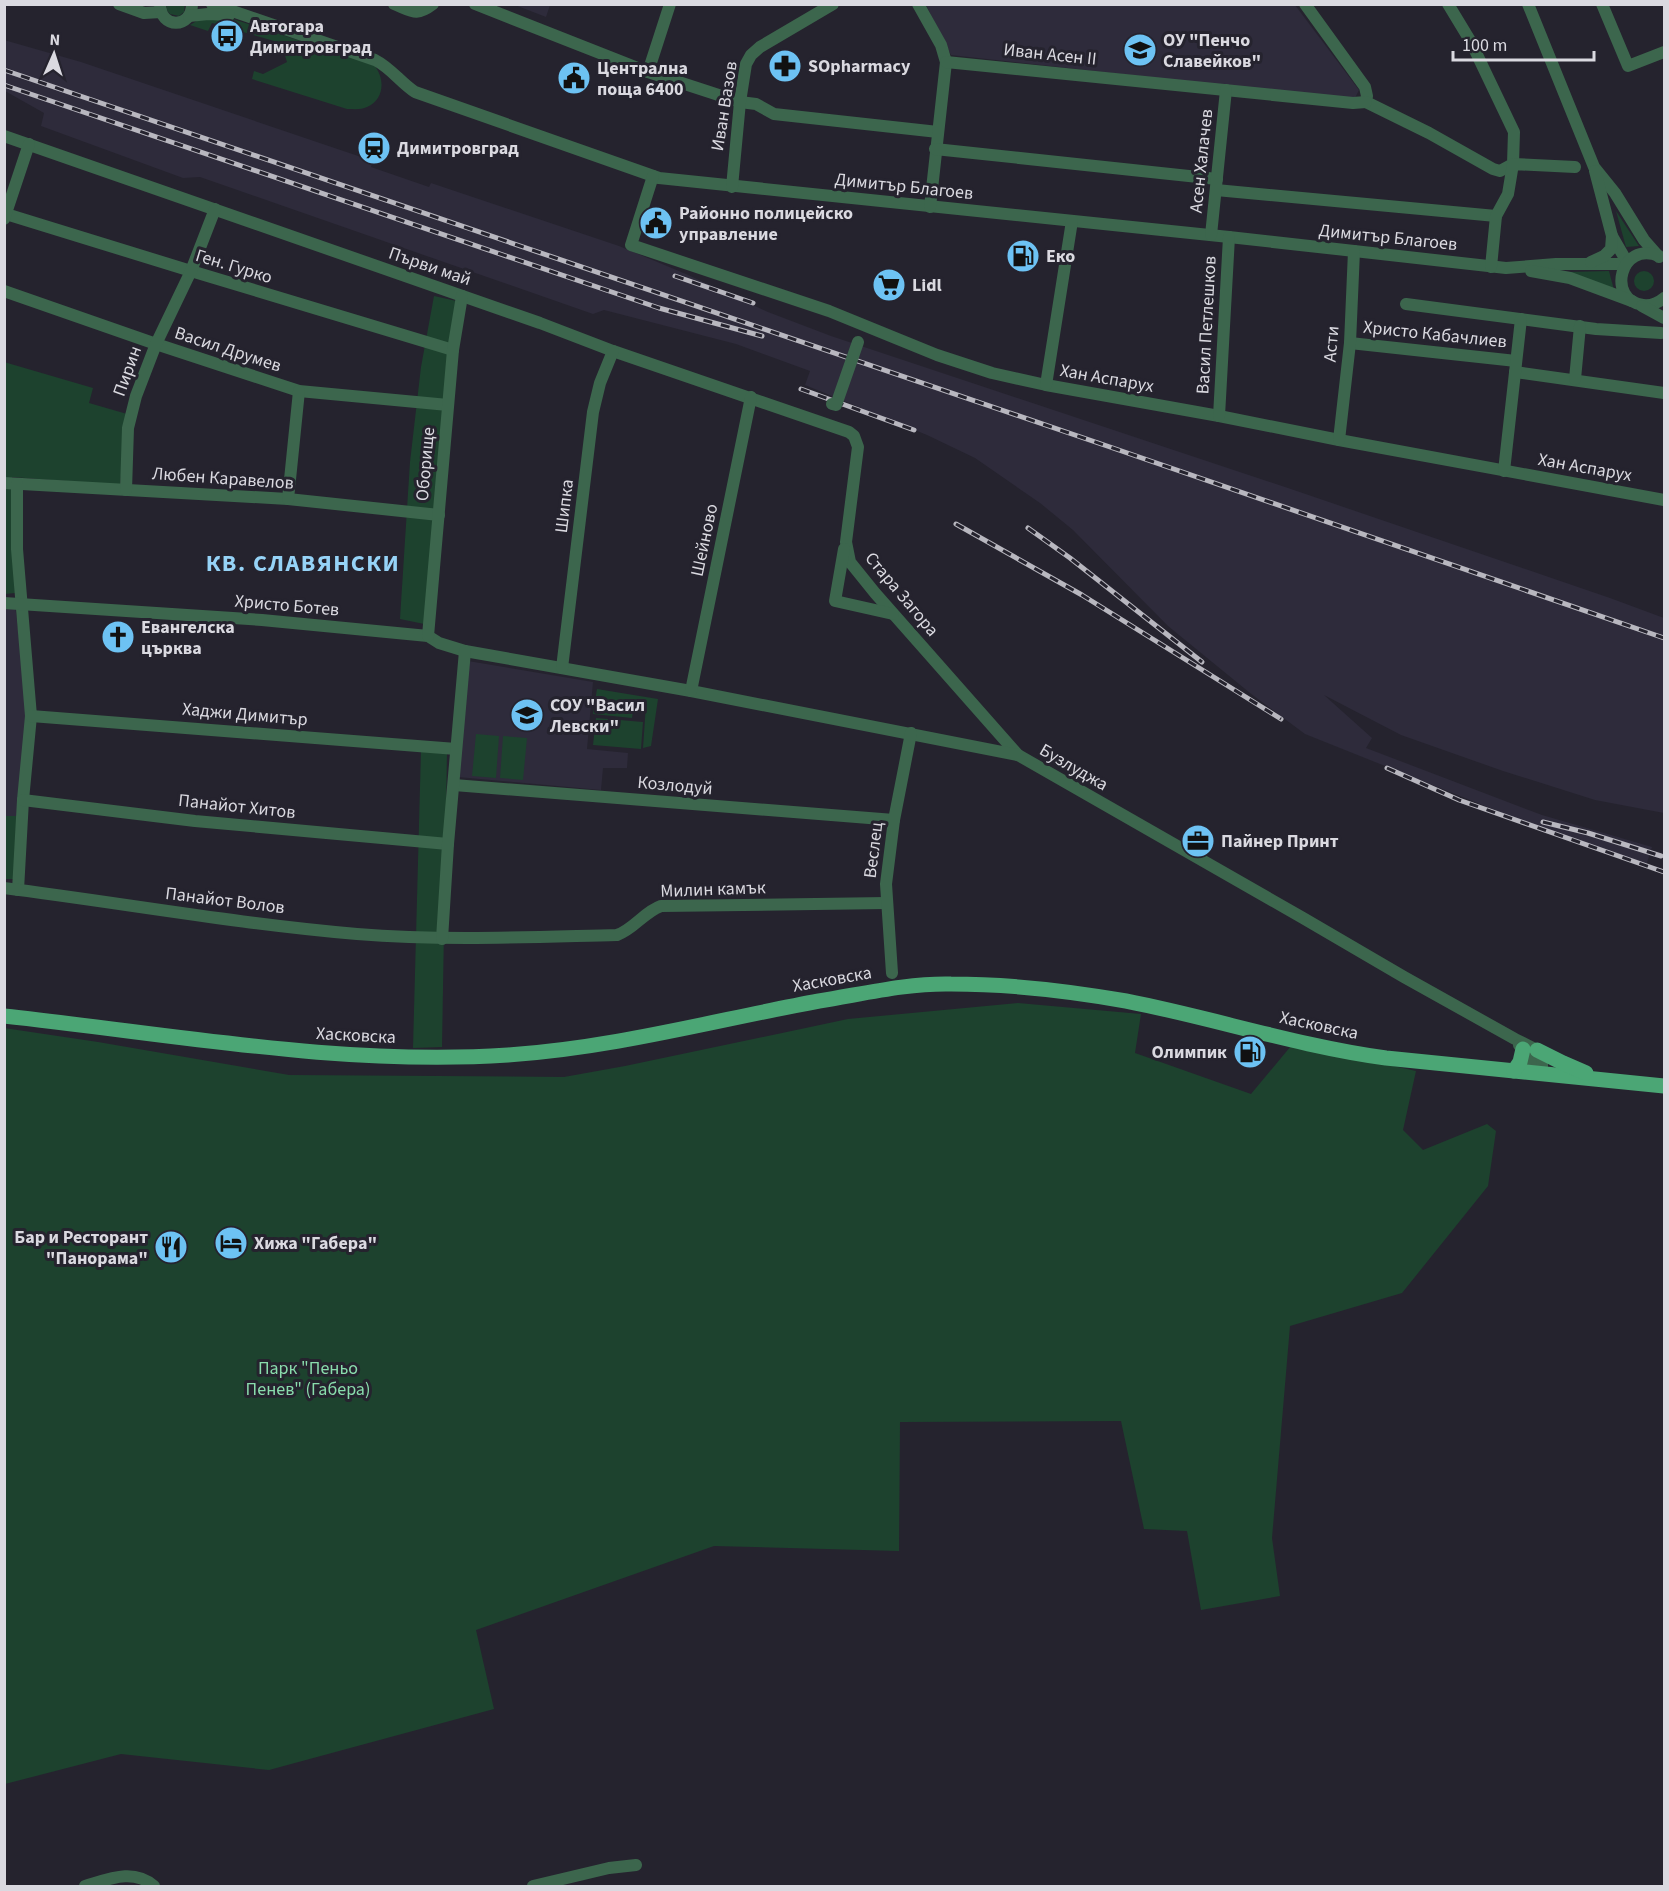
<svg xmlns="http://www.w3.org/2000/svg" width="1669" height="1891" viewBox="0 0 1669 1891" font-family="'Source Sans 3',sans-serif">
  <rect width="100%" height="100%" fill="#25232e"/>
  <!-- built -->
  <g fill="#2e2b3b">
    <path d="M 515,5 L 550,4 L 550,5 L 546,17 Z"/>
    <path d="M 926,5 L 1295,5 L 1359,90 L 1354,100 L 951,55 Z"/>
    <path d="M 4,40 L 81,62 L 373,161 L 371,167 L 429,187 L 431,183 L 619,246 L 686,274 L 768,312 L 831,336 L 1288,488 L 1610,598 L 1664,618 L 1664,813 L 1595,800 L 1503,771 L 1401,735 L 1324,695 L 1372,738 L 1366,748 L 1542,815 L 1652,847 L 1646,866 L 1540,828 L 1305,734 L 1250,693 L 1168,626 L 1073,530 L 1040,503 L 975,458 L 927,435 L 805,385 L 810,371 L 736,344 L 604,310 L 593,314 L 200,177 L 183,178 L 41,126 L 44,113 L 5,91 Z"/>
    <path d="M 5,605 L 15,605 L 28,709 L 21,816 L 5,816 Z"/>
    <path d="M 468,661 L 593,682 L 587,749 L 628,753 L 627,768 L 603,768 L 601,790 L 458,777 Z"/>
  </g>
  <!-- green -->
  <g fill="#1d422e">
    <path d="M 185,4 L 184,12 L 179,16 L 170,14 L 166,9 L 167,5 Z"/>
    <path d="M 200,19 L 233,19 L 374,65 C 385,78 385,99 367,107 C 361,110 354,109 347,109 L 252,79 L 254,71 L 263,74 L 287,62 L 281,43 L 212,23 L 208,31 L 190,25 Z"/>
    <path d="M 1616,211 L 1639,246 L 1626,247 Z"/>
    <path d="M 1609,271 L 1614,290 L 1569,272 Z"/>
    <circle cx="1644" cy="281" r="10"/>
    <path d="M 434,296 L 461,302 L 429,625 L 400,619 L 410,462 L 421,367 Z"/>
    <path d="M 4,362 L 93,388 L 89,403 L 127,414 L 120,485 L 12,477 L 15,593 L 5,594 Z"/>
    <path d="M 597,689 L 658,699 L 651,746 L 643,748 L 646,704 L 634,704 L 632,718 L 593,714 Z"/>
    <path d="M 596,718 L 643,722 L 641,749 L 593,745 Z"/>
    <path d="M 476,734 L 499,736 L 496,778 L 472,776 Z"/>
    <path d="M 503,736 L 527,738 L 523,780 L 500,778 Z"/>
    <path d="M 421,750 L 447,752 L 442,1047 L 413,1048 Z"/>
    <path d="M 5,816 L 21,816 L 18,879 L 5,879 Z"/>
    <path d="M 1018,1003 L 1141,1014 L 1135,1053 L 1251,1094 L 1291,1046 L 1312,1048 L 1416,1071 L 1403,1130 L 1423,1150 L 1487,1124 L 1496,1131 L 1488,1186 L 1402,1293 L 1290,1326 L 1272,1538 L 1280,1596 L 1201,1610 L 1187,1531 L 1144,1529 L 1121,1421 L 900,1422 L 899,1551 L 714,1546 L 476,1630 L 494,1709 L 269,1770 L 121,1754 L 5,1784 L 4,1028 L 98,1042 L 289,1075 L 564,1077 L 625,1066 L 848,1019 Z"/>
  </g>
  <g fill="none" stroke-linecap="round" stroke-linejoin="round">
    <!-- minor -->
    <g stroke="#3c664d" stroke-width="12">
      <path d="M 119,4 L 144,13 L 161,12"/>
      <path d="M 160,4 C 160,29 192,29 192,4"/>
      <path d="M 212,4 L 375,60 C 391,68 401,83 415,92 L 659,178 L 1229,237 L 1506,268 L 1556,264 L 1626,264"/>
      <path d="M 394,4 C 412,11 416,17 433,4"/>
      <path d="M 475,4 L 648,72 L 740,102 L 756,104 L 774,114 L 938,132"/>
      <path d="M 918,4 L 941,45 L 946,62 L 930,207"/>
      <path d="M 1305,4 L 1365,87 L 1367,96 L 1366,102 L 1429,133 L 1493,169 L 1500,171 L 1513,164 L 1514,132 L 1471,42 L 1448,4"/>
      <path d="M 1528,4 L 1594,167 L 1615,193 L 1644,240 L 1659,257"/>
      <path d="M 1602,4 L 1628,66 L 1664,52"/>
      <path d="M 189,16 L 208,14 L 229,15"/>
      <path d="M 946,62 L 1353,103 L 1366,102"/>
      <path d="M 648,72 L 670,4"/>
      <path d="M 4,136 L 540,323 L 613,351 L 849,432 L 854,436 L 858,447 L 846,542 L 850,562 L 875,593 L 1018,755"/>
      <path d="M 935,149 L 1217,179"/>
      <path d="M 1595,171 L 1612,236 L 1627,262"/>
      <path d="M 653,176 L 631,245 L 829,311 L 937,355 L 992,373 L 1046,385 L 1219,416 L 1339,440 L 1664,500"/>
      <path d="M 732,187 L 740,102 L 746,64 L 751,55 L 760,47 L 833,4"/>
      <path d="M 1216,190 L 1496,216"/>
      <path d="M 6,214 L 191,271 L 453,350"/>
      <path d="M 4,219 L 29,144"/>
      <path d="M 1211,235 L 1226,90"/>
      <path d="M 1659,256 C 1620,240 1606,300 1643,305 C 1651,306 1658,303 1664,298"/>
      <path d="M 1591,262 L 1604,256 L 1611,249 L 1612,236"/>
      <path d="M 1491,267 L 1496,216 L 1508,194 L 1513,164 L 1575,167"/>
      <path d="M 1531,271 L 1570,278 L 1632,301"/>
      <path d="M 4,291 L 156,344 L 299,391 L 448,405"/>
      <path d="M 1406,304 L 1596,329 L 1661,333"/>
      <path d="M 1642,306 L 1664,318"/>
      <path d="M 1350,343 L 1516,361"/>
      <path d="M 1515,372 L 1664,393"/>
      <path d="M 1575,379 L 1580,326"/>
      <path d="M 1046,385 L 1072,221"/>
      <path d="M 1219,416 L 1229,237"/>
      <path d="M 1339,440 L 1350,343 L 1354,251"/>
      <path d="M 1504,471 L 1521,319"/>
      <path d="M 4,483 L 288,499 L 439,515"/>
      <path d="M 17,484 L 17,549 L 31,716 L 23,800 L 18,890"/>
      <path d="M 126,490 L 128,428 L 136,396 L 156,344 L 191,271 L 215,209"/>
      <path d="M 288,499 L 299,391"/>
      <path d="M 844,549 L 835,601 L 893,614"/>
      <path d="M 4,603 L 262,620 L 428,636 L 439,643 L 465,651 L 691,691 L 1018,755 L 1303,918 L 1404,977 L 1515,1039 L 1537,1050 L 1542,1057 L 1542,1073"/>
      <path d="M 428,636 L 453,350 L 462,296"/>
      <path d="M 562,668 L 593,412 L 600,383 L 613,351"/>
      <path d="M 691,691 L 751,397"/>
      <path d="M 31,716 L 456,749"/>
      <path d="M 454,785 L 894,820"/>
      <path d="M 23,800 L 195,821 L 448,844"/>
      <path d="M 4,888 C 122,903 239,924 357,934 C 444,941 530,937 617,935 C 634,929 644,912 661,906 L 887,903"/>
      <path d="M 442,939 L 448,844 L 465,651"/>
      <path d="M 892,973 L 886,884 L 894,820 L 911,733"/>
      <path d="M 1519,1045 L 1530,1059 L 1531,1072"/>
      <path d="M 85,1886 C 109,1879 133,1868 154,1886"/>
      <path d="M 533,1886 L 609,1868 L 636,1865"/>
    </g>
    <!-- major -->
    <g stroke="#4ba675" stroke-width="15">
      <path d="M 4,1016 C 172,1034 339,1066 508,1055 C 613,1048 716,1020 819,1001 C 863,994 907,983 951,984 C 1010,984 1069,991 1126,1001 C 1213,1018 1298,1046 1386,1058 L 1664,1086"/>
      <path d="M 1537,1050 L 1563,1063 L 1586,1073"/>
      <path d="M 1514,1071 L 1520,1062 L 1523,1049"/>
    </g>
    <!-- rail casing -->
    <g stroke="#b8b7bf" stroke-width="5">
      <g id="rail">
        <path d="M 4,70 L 1110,447 L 1664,638"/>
        <path d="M 4,85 L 603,289 L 659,308 L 762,336"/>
        <path d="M 675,276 L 753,303"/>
        <path d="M 801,389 L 914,430"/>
        <path d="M 956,524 L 1082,595 L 1281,719"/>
        <path d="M 1028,528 L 1070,558 L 1202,662"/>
        <path d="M 1387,768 L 1459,800 L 1664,872"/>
        <path d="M 1543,822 L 1588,833 L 1661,856"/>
      </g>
    </g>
    <!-- rail -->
    <use href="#rail" stroke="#25232e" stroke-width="3" stroke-dasharray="9" stroke-linecap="butt"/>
    <!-- minor-bridge -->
    <path stroke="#3c664d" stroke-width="12" d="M 832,404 L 836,405 L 858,342"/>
  </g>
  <!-- icons -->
  <defs>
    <g id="bus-disc" transform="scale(1.725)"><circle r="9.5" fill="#6dc2f3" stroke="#25232e"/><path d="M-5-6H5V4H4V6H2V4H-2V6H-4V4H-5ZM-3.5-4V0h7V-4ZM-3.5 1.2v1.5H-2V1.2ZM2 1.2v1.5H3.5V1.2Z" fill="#111"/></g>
    <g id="school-disc" transform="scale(1.725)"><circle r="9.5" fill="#6dc2f3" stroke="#25232e"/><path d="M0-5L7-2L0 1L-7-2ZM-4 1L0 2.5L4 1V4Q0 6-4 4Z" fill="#111"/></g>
    <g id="pharmacy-disc" transform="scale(1.725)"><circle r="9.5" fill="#6dc2f3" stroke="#25232e"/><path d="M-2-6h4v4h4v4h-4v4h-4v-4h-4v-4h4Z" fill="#111"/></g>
    <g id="civic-disc" transform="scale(1.725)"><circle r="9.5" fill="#6dc2f3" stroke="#25232e"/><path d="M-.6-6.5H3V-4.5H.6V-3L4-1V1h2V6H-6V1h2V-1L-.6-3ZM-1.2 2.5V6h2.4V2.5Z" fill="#111"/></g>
    <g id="station-disc" transform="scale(1.725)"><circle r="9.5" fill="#6dc2f3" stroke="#25232e"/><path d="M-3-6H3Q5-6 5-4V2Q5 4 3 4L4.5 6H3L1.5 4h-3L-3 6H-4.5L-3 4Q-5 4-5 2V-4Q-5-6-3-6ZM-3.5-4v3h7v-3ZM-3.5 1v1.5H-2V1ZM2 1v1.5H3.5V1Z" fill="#111"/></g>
    <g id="fuel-disc" transform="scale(1.725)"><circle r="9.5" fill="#6dc2f3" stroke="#25232e"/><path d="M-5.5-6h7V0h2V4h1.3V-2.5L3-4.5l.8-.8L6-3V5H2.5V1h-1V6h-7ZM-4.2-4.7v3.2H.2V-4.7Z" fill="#111"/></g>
    <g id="supermarket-disc" transform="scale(1.725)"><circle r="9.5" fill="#6dc2f3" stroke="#25232e"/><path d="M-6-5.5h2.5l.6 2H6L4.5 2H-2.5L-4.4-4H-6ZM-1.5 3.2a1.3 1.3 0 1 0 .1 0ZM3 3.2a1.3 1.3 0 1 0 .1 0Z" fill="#111"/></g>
    <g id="church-disc" transform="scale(1.725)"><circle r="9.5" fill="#6dc2f3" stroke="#25232e"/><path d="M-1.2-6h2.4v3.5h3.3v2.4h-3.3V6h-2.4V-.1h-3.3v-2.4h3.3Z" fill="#111"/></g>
    <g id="office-disc" transform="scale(1.725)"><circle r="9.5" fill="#6dc2f3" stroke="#25232e"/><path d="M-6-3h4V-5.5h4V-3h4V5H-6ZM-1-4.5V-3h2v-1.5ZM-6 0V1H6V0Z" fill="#111"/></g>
    <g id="hotel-disc" transform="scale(1.725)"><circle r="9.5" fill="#6dc2f3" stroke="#25232e"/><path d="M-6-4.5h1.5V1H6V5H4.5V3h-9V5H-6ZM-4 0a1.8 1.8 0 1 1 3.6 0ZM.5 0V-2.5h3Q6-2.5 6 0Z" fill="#111"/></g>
    <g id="restaurant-disc" transform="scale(1.725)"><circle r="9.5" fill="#6dc2f3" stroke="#25232e"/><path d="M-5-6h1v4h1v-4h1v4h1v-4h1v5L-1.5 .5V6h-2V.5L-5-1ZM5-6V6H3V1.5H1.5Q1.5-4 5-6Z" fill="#111"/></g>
  </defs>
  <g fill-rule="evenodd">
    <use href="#bus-disc" x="227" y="36"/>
    <use href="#school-disc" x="1140" y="50"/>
    <use href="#pharmacy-disc" x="785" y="66"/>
    <use href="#civic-disc" x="574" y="78"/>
    <use href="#station-disc" x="374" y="148"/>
    <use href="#civic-disc" x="656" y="223"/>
    <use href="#fuel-disc" x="1023" y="256"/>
    <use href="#supermarket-disc" x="889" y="285"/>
    <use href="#church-disc" x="118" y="637"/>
    <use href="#school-disc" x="527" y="715"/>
    <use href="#office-disc" x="1198" y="841"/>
    <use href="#fuel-disc" x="1250" y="1052"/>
    <use href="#hotel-disc" x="231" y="1243"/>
    <use href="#restaurant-disc" x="171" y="1247"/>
  </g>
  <g text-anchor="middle" stroke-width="6" stroke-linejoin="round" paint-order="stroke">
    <!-- poi labels -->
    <g font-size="18" font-weight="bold" fill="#dad9e0" stroke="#25232e" text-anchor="start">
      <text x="250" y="32">Автогара<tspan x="250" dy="21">Димитровград</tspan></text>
      <text x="1163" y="46">ОУ "Пенчо<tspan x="1163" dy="21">Славейков"</tspan></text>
      <text x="808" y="72">SOpharmacy</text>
      <text x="597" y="74">Централна<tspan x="597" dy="21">поща 6400</tspan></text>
      <text x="397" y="154">Димитровград</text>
      <text x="679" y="219">Районно полицейско<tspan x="679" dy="21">управление</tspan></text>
      <text x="1046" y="262">Еко</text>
      <text x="912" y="291">Lidl</text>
      <text x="141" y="633">Евангелска<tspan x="141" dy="21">църква</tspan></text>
      <text x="550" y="711">СОУ "Васил<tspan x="550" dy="21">Левски"</tspan></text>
      <text x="1221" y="847">Пайнер Принт</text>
      <text x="1227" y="1058" text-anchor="end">Олимпик</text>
      <text x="148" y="1243" text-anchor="end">Бар и Ресторант<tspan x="148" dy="21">"Панорама"</tspan></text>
      <text x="254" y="1249">Хижа "Габера"</text>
    </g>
    <!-- street labels -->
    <g font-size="18" fill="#dad9e0" stroke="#25232e">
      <text transform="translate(1050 54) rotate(6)" y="6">Иван Асен II</text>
      <text transform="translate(724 106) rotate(-81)" y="6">Иван Вазов</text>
      <text transform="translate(1201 161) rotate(-84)" y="6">Асен Халачев</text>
      <text transform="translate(904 186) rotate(6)" y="6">Димитър Благоев</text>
      <text transform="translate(1388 237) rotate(6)" y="6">Димитър Благоев</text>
      <text transform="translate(234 266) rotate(17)" y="6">Ген. Гурко</text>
      <text transform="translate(430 266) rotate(19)" y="6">Първи май</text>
      <text transform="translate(1206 325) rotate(-87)" y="6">Васил Петлешков</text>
      <text transform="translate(1435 334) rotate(6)" y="6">Христо Кабачлиев</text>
      <text transform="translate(1331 344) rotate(-85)" y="6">Асти</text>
      <text transform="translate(228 349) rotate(18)" y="6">Васил Друмев</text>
      <text transform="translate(127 371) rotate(-70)" y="6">Пирин</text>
      <text transform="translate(1107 378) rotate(10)" y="6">Хан Аспарух</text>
      <text transform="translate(425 464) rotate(-85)" y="6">Оборище</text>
      <text transform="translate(1585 467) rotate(10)" y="6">Хан Аспарух</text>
      <text transform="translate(223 478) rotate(4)" y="6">Любен Каравелов</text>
      <text transform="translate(564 506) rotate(-83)" y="6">Шипка</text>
      <text transform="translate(704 540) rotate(-78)" y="6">Шейново</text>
      <text transform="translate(902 594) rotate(50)" y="6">Стара Загора</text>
      <text transform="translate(287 605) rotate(5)" y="6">Христо Ботев</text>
      <text transform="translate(245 714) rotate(5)" y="6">Хаджи Димитър</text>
      <text transform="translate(1074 767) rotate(30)" y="6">Бузлуджа</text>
      <text transform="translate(675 785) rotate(5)" y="6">Козлодуй</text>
      <text transform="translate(237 806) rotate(6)" y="6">Панайот Хитов</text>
      <text transform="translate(873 850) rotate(-83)" y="6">Веслец</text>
      <text transform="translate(713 889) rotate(-2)" y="6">Милин камък</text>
      <text transform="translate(225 900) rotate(7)" y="6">Панайот Волов</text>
      <text transform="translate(832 979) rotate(-10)" y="6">Хасковска</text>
      <text transform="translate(1319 1025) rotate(12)" y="6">Хасковска</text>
      <text transform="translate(356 1035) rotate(3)" y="6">Хасковска</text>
    </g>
    <!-- park labels -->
    <g font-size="18" fill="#89dcac" stroke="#25232e">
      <text x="308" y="1374">Парк "Пеньо<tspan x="308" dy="21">Пенев" (Габера)</tspan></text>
    </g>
    <!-- district labels -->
    <g font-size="24" font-weight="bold" letter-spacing="1.5" fill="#96d3f7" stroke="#25232e">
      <text x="303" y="571">КВ. СЛАВЯНСКИ</text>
    </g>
  </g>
  <!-- border -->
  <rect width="1669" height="1891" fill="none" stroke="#dad9e0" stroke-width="12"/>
  <!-- north arrow -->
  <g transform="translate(54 54) rotate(3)" stroke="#25232e" stroke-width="4.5" paint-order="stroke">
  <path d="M0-4.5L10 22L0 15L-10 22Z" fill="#dad9e0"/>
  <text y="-9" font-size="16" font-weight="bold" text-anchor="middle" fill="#dad9e0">N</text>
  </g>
  <!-- scale -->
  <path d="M1453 51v9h141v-9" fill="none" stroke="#dad9e0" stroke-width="3"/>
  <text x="1462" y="51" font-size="18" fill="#dad9e0" stroke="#25232e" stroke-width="4.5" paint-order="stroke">100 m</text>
</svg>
